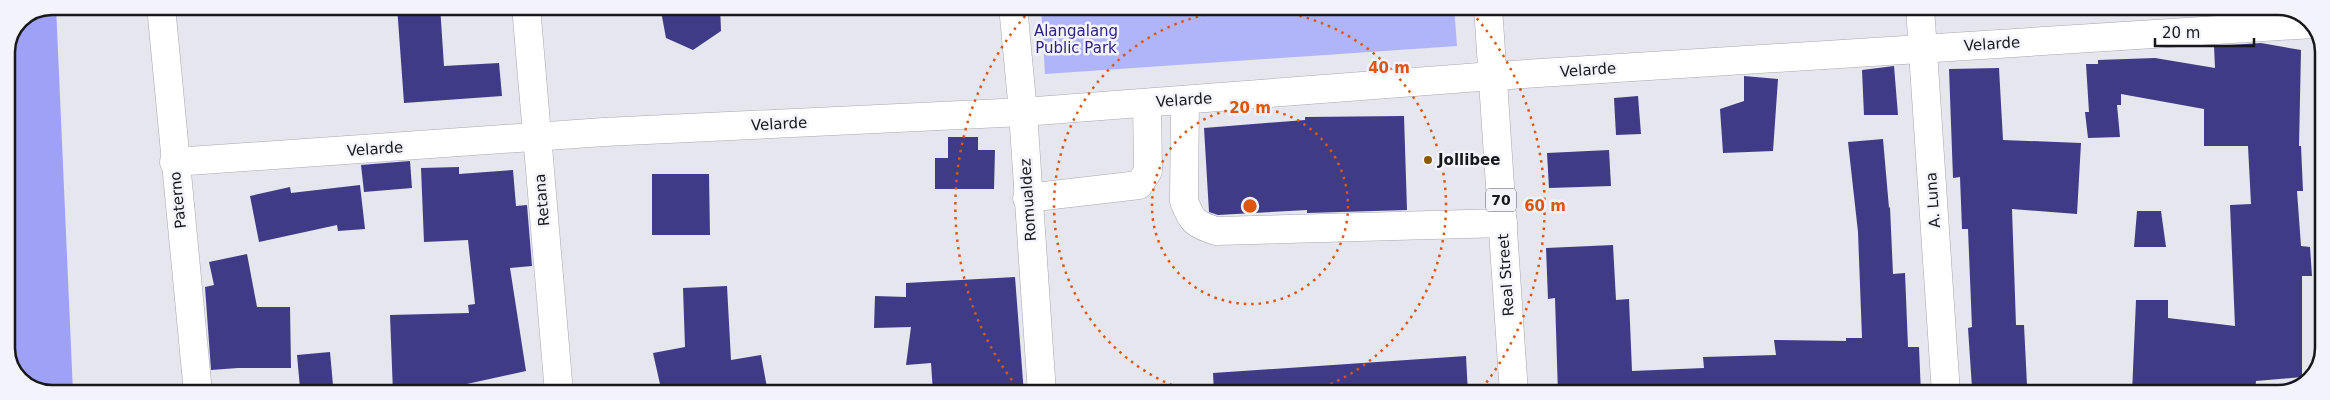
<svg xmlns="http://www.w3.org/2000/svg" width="2330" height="400" viewBox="0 0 2330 400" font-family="'DejaVu Sans',sans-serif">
  <rect width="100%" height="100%" fill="#e5e6ee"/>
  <!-- green -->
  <path fill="#b0b4f9" d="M 1041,6 L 1454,7 L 1457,46 L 1045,74 Z"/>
  <!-- forest -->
  <path fill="#9ea1f5" d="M 52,6 L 56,6 L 73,393 L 46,393 L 19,380 L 7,354 L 6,52 L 20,19 Z"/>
  <!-- building -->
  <g fill="#3f3b86">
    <path d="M 397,6 L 440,6 L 444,66 L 499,63 L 502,96 L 404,103 Z"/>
    <path d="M 660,6 L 720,6 L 721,31 L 693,50 L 666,38 Z"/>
    <path d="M 2261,43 L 2301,50 L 2299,146 L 2301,146 L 2303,191 L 2297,191 L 2301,246 L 2310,247 L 2312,276 L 2302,276 L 2302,377 L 2256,381 L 2255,391 L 2196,387 L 2132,393 L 2136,300 L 2168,300 L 2168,318 L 2235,326 L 2230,205 L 2251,204 L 2248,146 L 2204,146 L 2204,109 L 2121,94 L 2121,105 L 2117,105 L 2120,137 L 2088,138 L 2085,112 L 2089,112 L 2086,64 L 2098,64 L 2098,60 L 2155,58 L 2215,68 L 2214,46 Z"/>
    <path d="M 1894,66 L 1898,115 L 1864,115 L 1862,70 Z"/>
    <path d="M 1999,68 L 2003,140 L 2081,143 L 2077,214 L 2012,209 L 2016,325 L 2024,325 L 2027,385 L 1972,388 L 1968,328 L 1972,327 L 1968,229 L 1962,229 L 1960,177 L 1953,178 L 1949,69 Z"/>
    <path d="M 1744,76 L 1778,79 L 1773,151 L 1723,153 L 1720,109 L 1744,101 Z"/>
    <path d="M 1638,96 L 1641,134 L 1616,135 L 1614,98 Z"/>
    <path d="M 1404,116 L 1407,210 L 1307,213 L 1307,210 L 1218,215 L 1209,212 L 1204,128 L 1305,120 L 1305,117 Z"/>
    <path d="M 948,137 L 978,137 L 978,150 L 995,150 L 994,189 L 935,189 L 935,158 L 948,158 Z"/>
    <path d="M 1883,139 L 1889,208 L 1890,207 L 1893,274 L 1905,273 L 1908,347 L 1919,347 L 1921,394 L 1558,394 L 1555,298 L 1548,299 L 1546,248 L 1613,245 L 1616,300 L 1629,299 L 1632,371 L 1704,368 L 1703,357 L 1776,355 L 1774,340 L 1846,341 L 1846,338 L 1862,338 L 1858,232 L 1848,142 Z"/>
    <path d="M 1609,150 L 1611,186 L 1549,188 L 1547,153 Z"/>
    <path d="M 410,161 L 412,188 L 364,192 L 361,165 Z"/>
    <path d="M 459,167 L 459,174 L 513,170 L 516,206 L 527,205 L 532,266 L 510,268 L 526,371 L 444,389 L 444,393 L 393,393 L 390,315 L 469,313 L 468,305 L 475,304 L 468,240 L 424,242 L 421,168 Z"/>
    <path d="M 652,174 L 709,174 L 710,235 L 652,235 Z"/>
    <path d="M 360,185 L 365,229 L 338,231 L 337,225 L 259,242 L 250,196 L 290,187 L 291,193 Z"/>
    <path d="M 2137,211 L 2161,211 L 2166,247 L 2134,247 Z"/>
    <path d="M 247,254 L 257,307 L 290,307 L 291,368 L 238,368 L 211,370 L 205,287 L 214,285 L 209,262 Z"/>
    <path d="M 1015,277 L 1024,394 L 933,393 L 931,363 L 906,365 L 911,327 L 874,328 L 875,296 L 906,297 L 906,283 Z"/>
    <path d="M 727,286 L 731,360 L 761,355 L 768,393 L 662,393 L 653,353 L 685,347 L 683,288 Z"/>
    <path d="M 330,352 L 333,385 L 300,388 L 297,355 Z"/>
    <path d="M 1466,356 L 1468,394 L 1214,394 L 1213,373 Z"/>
  </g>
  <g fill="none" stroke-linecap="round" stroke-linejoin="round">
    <!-- minor casing -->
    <g stroke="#a7a8af" stroke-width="29">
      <g id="minor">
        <path d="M 161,6 L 198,393"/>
        <path d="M 526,6 L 559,393"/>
        <path d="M 1013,6 L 1023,112 L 1042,394"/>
        <path d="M 1920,7 L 1946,394"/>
        <path d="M 1185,100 L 1184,201 C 1192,222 1195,224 1216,231 L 1503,223"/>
        <path d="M 174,162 L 604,132 L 1023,112 L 1493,76 L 2313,24"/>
        <path d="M 1027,198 L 1139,185 L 1148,171 L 1147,103"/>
      </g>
    </g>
    <!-- highway casing -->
    <g stroke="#a7a8af" stroke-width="29">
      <path id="highway" d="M 1488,7 L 1514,394"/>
    </g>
    <!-- minor -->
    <use href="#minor" stroke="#fff" stroke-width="28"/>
    <!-- highway -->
    <use href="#highway" stroke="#fff" stroke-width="28"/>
  </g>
  <!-- distance rings -->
  <g fill="none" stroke="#de560d" stroke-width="2.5" stroke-dasharray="2.5 5">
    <circle cx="1250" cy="206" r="98"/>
    <path d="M1193 393A196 196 0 1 1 1307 393"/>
    <path d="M1021 392A295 295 0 0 1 1033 7M1467 7A295 295 0 0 1 1479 392"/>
  </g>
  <!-- markers -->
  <circle fill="#8c5a05" stroke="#f2f3fb" stroke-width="2" cx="1428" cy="160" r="5"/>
  <g text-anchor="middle" stroke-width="5" stroke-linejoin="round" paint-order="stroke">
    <!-- shield labels -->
    <rect fill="#f2f3fb" stroke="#595a5e" stroke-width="1" x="1486" y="188.5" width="30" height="23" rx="4"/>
    <g font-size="14" font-weight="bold" fill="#18181b">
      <text x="1501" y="205">70</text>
    </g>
    <!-- park labels -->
    <g font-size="15" fill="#302282" stroke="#f2f3fb">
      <text x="1076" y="36">Alangalang<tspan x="1076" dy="17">Public Park</tspan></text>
    </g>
    <!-- street labels -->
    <g font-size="15" fill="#18181b" stroke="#f2f3fb">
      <text transform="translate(1992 44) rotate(-4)" y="5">Velarde</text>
      <text transform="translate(1588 70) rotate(-4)" y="5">Velarde</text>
      <text transform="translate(1184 100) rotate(-4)" y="5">Velarde</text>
      <text transform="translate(779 124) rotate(-3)" y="5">Velarde</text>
      <text transform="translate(375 149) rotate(-4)" y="5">Velarde</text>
      <text transform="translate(178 200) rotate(-96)" y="5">Paterno</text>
      <text transform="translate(542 200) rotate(-95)" y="5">Retana</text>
      <text transform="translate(1028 200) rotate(-94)" y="5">Romualdez</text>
      <text transform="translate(1933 200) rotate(-94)" y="5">A. Luna</text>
      <text transform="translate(1506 275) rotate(-94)" y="5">Real Street</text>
    </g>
    <!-- poi labels -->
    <g font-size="15" font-weight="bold" fill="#18181b" stroke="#f2f3fb" text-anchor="start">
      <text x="1438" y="165">Jollibee</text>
    </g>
  </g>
  <!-- crop -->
  <path d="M0 0H2330V400H0ZM52 15H2278A37 37 0 0 1 2315 52V348A37 37 0 0 1 2278 385H52A37 37 0 0 1 15 348V52A37 37 0 0 1 52 15Z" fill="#f2f3fb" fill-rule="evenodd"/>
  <path fill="none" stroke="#18181b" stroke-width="2.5" d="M52 15H2278A37 37 0 0 1 2315 52V348A37 37 0 0 1 2278 385H52A37 37 0 0 1 15 348V52A37 37 0 0 1 52 15Z"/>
  <circle cx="1250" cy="206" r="8" fill="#de560d" stroke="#f2f3fb" stroke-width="2.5"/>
  <g font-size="15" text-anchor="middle" font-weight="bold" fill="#de560d" stroke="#f2f3fb" stroke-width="5" stroke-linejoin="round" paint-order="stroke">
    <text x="1389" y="73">40 m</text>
    <text x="1250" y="113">20 m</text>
    <text x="1545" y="211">60 m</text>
  </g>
  <!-- scale -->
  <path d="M2155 38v8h99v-8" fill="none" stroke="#18181b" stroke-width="2.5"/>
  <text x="2162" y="38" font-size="15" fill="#18181b" stroke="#f2f3fb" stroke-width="4" paint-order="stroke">20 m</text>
</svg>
